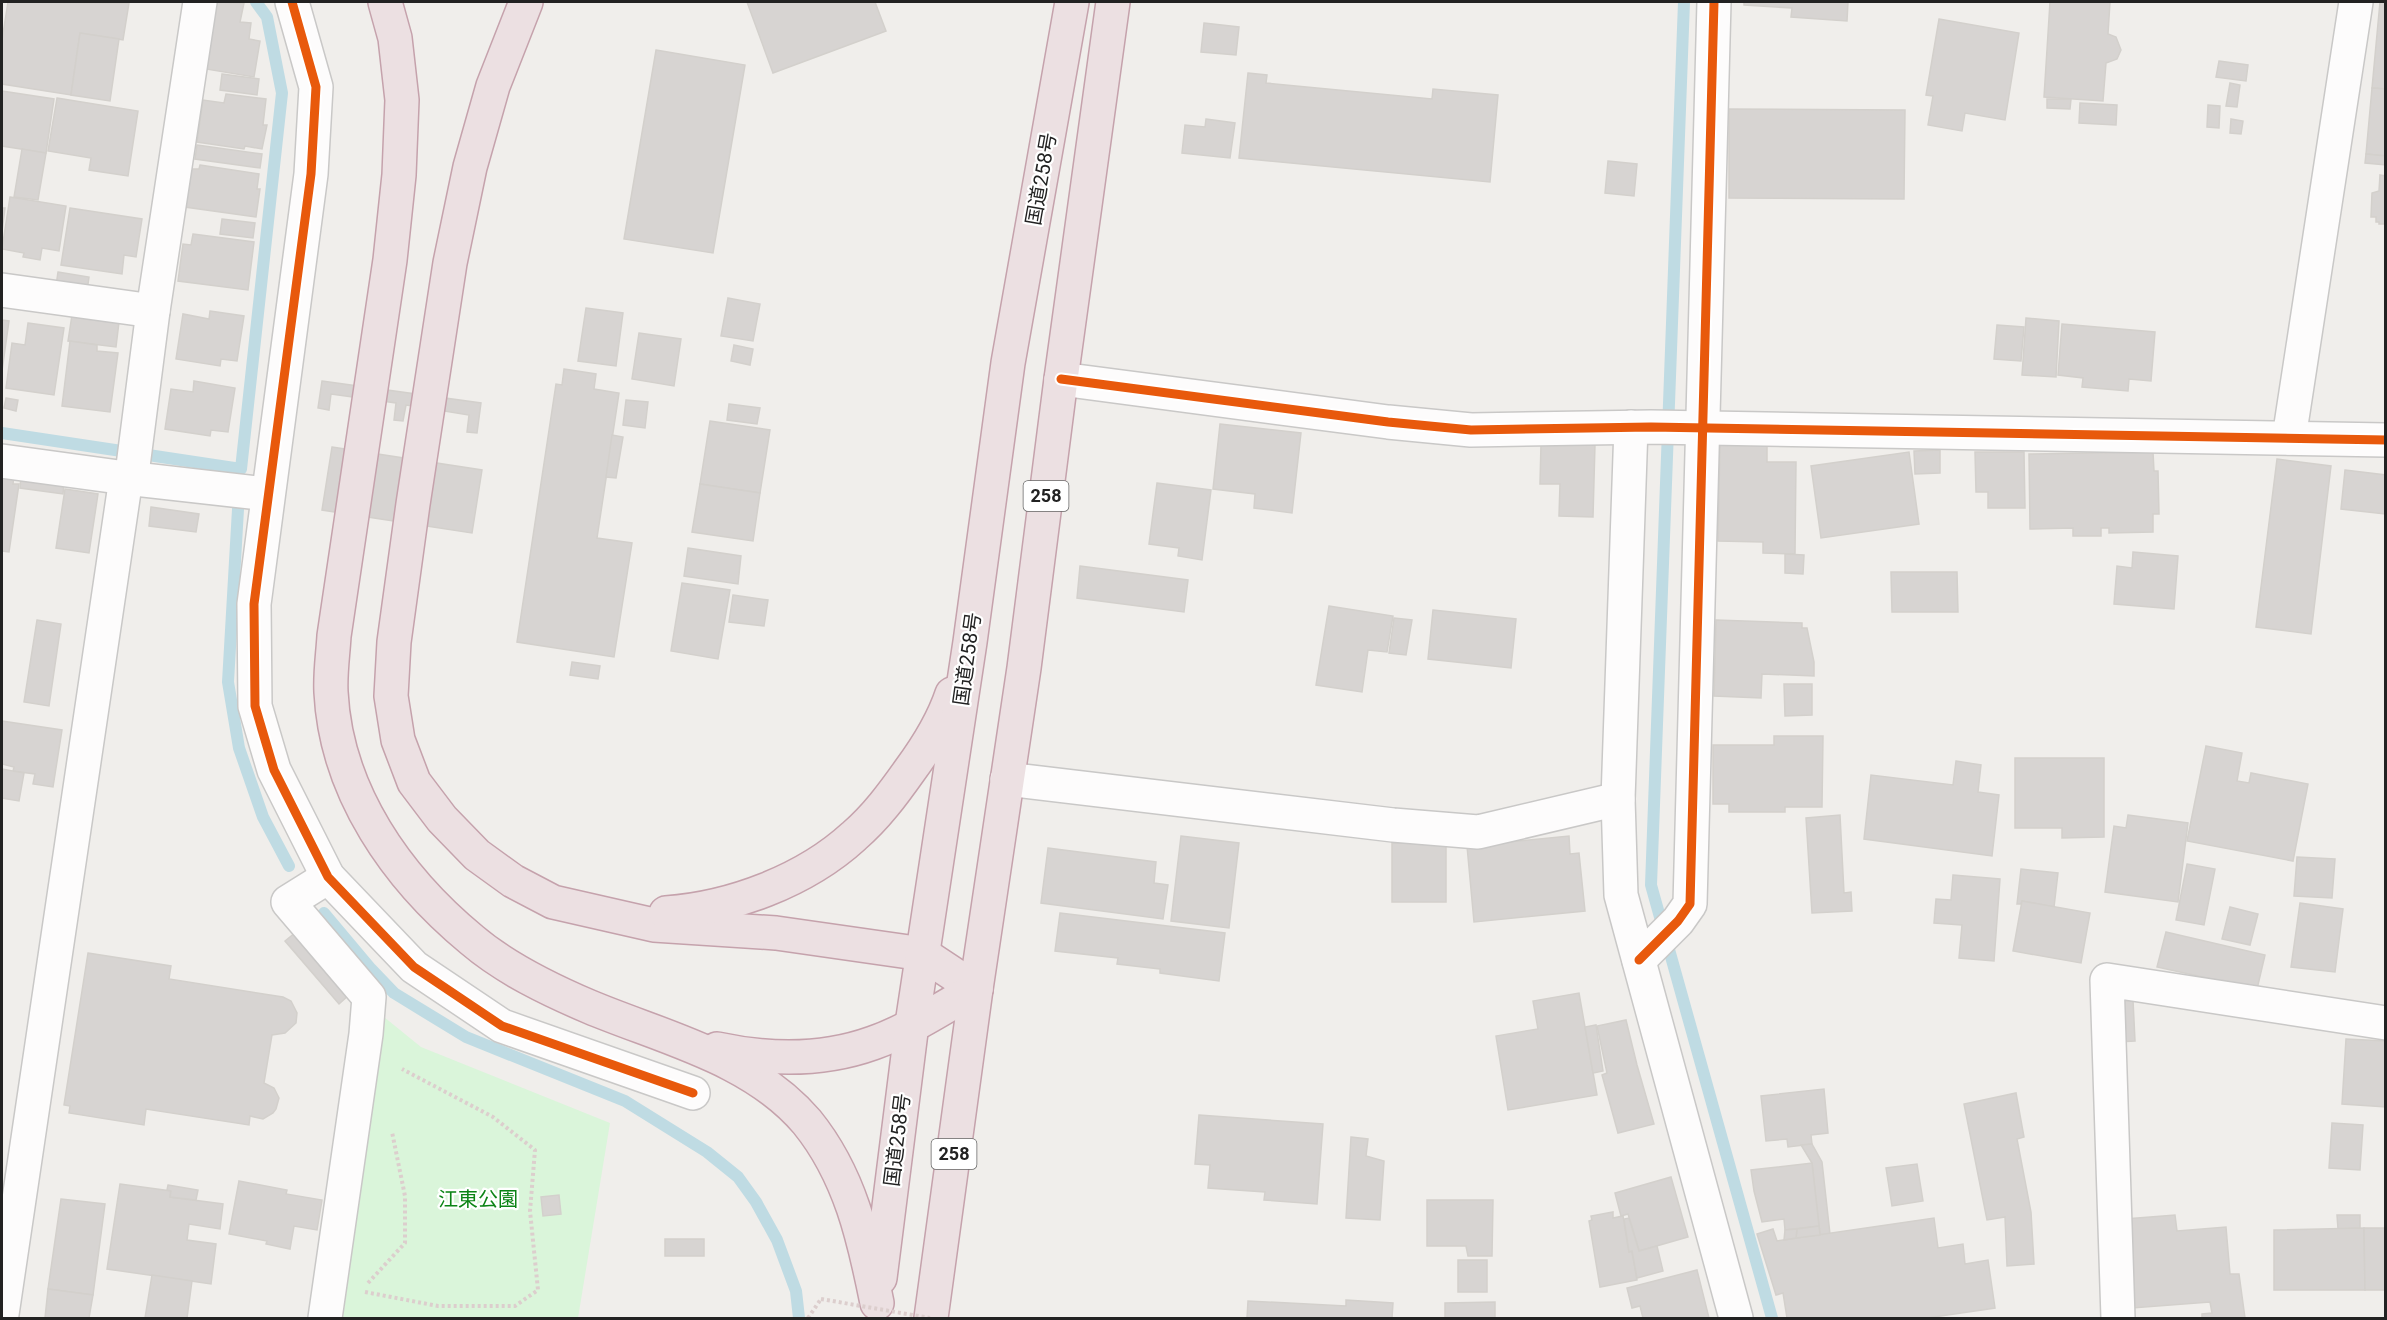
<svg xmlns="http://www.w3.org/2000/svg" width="2387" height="1320" viewBox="0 0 2387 1320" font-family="Roboto,'Noto Sans JP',sans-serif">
  <rect width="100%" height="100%" fill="#f0eeeb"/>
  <!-- park -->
  <path fill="#daf5da" d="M 384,1017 L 421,1047 L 610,1123 L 578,1318 L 343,1318 Z"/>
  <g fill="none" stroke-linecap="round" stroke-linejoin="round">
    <!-- stream -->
    <g stroke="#bfdbe3" stroke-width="12">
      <path d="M 1684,2 L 1651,885 L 1772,1318"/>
      <path d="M 2,433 L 241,469 L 282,93 L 267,17 L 256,2"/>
      <path d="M 239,492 L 228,682 L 239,748 L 263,817 L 289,866"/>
      <path d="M 324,913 L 371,969 L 394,993 L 466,1037 L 625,1101 L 707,1152 L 738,1177 L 756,1202 L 777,1240 L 796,1291 L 799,1318"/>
    </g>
  </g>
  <!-- building -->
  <g fill="#d7d4d2" stroke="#d3d0cc" stroke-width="1.5">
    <path d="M 8,2 L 129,3 L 123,40 L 80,33 L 71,95 L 2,84 L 2,40 Z"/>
    <path d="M 217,2 L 244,3 L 240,22 L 251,23 L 249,39 L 260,41 L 254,77 L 206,69 Z"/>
    <path d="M 747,2 L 875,2 L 886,31 L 773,73 Z"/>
    <path d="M 1744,2 L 1848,2 L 1847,21 L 1791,17 L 1792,8 L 1744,5 Z"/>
    <path d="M 2050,2 L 2110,2 L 2108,34 L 2116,37 L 2121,50 L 2117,59 L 2106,63 L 2103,101 L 2044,97 Z"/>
    <path d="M 2380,2 L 2386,2 L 2386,89 L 2372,88 Z"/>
    <path d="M 1939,19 L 2019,33 L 2005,120 L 1965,113 L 1962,131 L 1928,125 L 1933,96 L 1926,95 Z"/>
    <path d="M 1204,23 L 1239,27 L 1236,55 L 1201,52 Z"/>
    <path d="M 80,33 L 119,39 L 110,101 L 71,95 Z"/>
    <path d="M 656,50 L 745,65 L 713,253 L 624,239 Z"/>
    <path d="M 2219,61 L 2248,65 L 2246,81 L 2216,77 Z"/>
    <path d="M 1248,73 L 1267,75 L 1266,83 L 1432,99 L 1433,89 L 1498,95 L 1490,182 L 1239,158 Z"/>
    <path d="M 222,74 L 259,79 L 257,95 L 220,90 Z"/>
    <path d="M 2230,83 L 2240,85 L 2237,107 L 2226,106 Z"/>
    <path d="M 2372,88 L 2386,89 L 2386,156 L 2366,154 Z"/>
    <path d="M 2,91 L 54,99 L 46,153 L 2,146 Z"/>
    <path d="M 226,94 L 266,99 L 263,125 L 267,125 L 262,149 L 245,146 L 244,149 L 197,142 L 203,100 L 224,103 Z"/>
    <path d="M 57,98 L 138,111 L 128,176 L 89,170 L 91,158 L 48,151 Z"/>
    <path d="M 2047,99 L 2071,99 L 2070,109 L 2047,108 Z"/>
    <path d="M 2080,103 L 2117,105 L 2116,125 L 2079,123 Z"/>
    <path d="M 2208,105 L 2220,106 L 2219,128 L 2207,127 Z"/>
    <path d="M 1729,109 L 1905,110 L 1904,199 L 1729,198 Z"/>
    <path d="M 1206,119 L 1235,123 L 1230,158 L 1182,153 L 1185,125 L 1205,127 Z"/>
    <path d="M 2231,119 L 2243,121 L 2241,134 L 2230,133 Z"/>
    <path d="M 197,145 L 262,154 L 260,168 L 195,159 Z"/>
    <path d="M 22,149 L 46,153 L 38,200 L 14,197 Z"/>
    <path d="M 2366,154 L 2386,156 L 2386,165 L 2365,163 Z"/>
    <path d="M 1608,161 L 1637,164 L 1634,196 L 1605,193 Z"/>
    <path d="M 200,165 L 259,174 L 257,189 L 260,189 L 256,217 L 185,207 L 191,169 L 199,169 Z"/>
    <path d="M 2380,175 L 2386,176 L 2386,224 L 2379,224 L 2379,222 L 2376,222 L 2376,217 L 2371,217 L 2372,193 L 2379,191 Z"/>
    <path d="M 10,197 L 66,206 L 59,251 L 42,248 L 40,260 L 23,257 L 24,253 L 2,249 Z"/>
    <path d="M 2,208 L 5,208 L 2,231 Z"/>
    <path d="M 70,208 L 142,219 L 136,257 L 124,255 L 122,274 L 61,265 Z"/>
    <path d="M 222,219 L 255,223 L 253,238 L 220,234 Z"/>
    <path d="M 193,234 L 254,242 L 248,290 L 178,281 L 183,244 L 191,245 Z"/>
    <path d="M 58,272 L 89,277 L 87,291 L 56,286 Z"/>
    <path d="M 728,298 L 760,304 L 753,341 L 721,336 Z"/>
    <path d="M 586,308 L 623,313 L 616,366 L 578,361 Z"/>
    <path d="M 210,311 L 244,316 L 237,361 L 221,359 L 220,366 L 176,359 L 183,314 L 209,319 Z"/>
    <path d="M 72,315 L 119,322 L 116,347 L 68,341 Z"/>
    <path d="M 2026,318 L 2059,321 L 2056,377 L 2022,375 Z"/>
    <path d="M 2,320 L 9,321 L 2,371 Z"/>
    <path d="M 28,323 L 64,328 L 54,395 L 6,388 L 12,343 L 25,345 Z"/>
    <path d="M 2062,324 L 2155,332 L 2151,381 L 2129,379 L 2128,391 L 2082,387 L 2083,378 L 2058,375 Z"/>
    <path d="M 1997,325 L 2024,327 L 2021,361 L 1994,359 Z"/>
    <path d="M 639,333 L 681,339 L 674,386 L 632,379 Z"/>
    <path d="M 70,341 L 97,345 L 97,351 L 118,353 L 110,412 L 62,406 Z"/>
    <path d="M 734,345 L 753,349 L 750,365 L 731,361 Z"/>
    <path d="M 564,369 L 596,374 L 594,389 L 619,393 L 597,538 L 632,543 L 614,657 L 517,642 L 556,384 L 562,385 Z"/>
    <path d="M 194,381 L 235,388 L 228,432 L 211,430 L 210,436 L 165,429 L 171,389 L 193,392 Z"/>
    <path d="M 322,381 L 481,403 L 477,433 L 467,432 L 469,415 L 426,408 L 406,405 L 403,421 L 394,420 L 396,403 L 331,394 L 329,410 L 318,408 Z"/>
    <path d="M 6,398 L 18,400 L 16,411 L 4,408 Z"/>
    <path d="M 626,400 L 648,402 L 645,428 L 623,425 Z"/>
    <path d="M 729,404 L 760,408 L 757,424 L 727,420 Z"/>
    <path d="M 710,421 L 770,430 L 760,493 L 700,484 Z"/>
    <path d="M 1220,424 L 1301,433 L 1292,513 L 1254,508 L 1255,494 L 1213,489 Z"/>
    <path d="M 612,435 L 623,437 L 616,478 L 606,477 Z"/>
    <path d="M 1720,442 L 1767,442 L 1767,462 L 1796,462 L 1795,554 L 1763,553 L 1763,542 L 1718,541 Z"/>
    <path d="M 1541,444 L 1595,444 L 1593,517 L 1559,516 L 1560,484 L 1540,484 Z"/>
    <path d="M 332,447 L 482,470 L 472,533 L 322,510 Z"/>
    <path d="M 1940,450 L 1940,473 L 1915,474 L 1914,451 Z"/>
    <path d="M 1909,452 L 1919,524 L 1821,538 L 1811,466 Z"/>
    <path d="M 1975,452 L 2024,452 L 2025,508 L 1988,508 L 1988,492 L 1976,492 Z"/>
    <path d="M 2153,452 L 2154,471 L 2158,471 L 2159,514 L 2153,514 L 2153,532 L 2109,533 L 2109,528 L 2101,528 L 2101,536 L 2073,536 L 2073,528 L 2030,529 L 2029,454 Z"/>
    <path d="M 2277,459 L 2331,466 L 2311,634 L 2256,627 Z"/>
    <path d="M 2345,470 L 2386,475 L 2385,514 L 2341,509 Z"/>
    <path d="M 2,474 L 14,476 L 13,484 L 19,484 L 9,552 L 2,551 Z"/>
    <path d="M 21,476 L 64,482 L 63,494 L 20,488 Z"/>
    <path d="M 1157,483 L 1211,490 L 1202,560 L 1178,556 L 1179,548 L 1149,544 Z"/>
    <path d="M 700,484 L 760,493 L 753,541 L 692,532 Z"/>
    <path d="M 65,489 L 98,494 L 89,553 L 56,548 Z"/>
    <path d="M 151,507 L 199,514 L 196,532 L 149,526 Z"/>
    <path d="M 688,548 L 741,556 L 738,584 L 684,576 Z"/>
    <path d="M 2133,552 L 2178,556 L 2174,609 L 2114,604 L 2117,566 L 2132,568 Z"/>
    <path d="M 1785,554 L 1804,555 L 1803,574 L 1785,573 Z"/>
    <path d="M 1080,566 L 1188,580 L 1184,612 L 1077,598 Z"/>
    <path d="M 1891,572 L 1957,572 L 1958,612 L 1892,612 Z"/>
    <path d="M 682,583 L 730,590 L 718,659 L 671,651 Z"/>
    <path d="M 733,595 L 768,600 L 764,626 L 729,622 Z"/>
    <path d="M 1329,606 L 1393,616 L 1387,652 L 1368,650 L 1362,692 L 1316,685 Z"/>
    <path d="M 1433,610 L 1516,619 L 1511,668 L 1428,659 Z"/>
    <path d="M 1394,618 L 1412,620 L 1406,655 L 1389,653 Z"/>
    <path d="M 37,620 L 61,624 L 49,706 L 24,702 Z"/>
    <path d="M 1716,620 L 1802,623 L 1802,628 L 1807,628 L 1814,662 L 1814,676 L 1762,674 L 1761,698 L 1714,696 Z"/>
    <path d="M 572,662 L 600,666 L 598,679 L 570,675 Z"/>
    <path d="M 1784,684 L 1812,684 L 1812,715 L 1785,716 Z"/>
    <path d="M 2,721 L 62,730 L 53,787 L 33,784 L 35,774 L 13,771 L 14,767 L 2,764 Z"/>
    <path d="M 1774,736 L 1823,736 L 1822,807 L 1785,807 L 1785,812 L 1729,812 L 1729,804 L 1713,804 L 1713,745 L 1774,745 Z"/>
    <path d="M 2206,746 L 2242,753 L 2237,781 L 2249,783 L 2251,773 L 2308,784 L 2293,861 L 2187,841 Z"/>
    <path d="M 2015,758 L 2104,758 L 2104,837 L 2062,838 L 2062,828 L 2015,828 Z"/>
    <path d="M 1956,761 L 1981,765 L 1978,792 L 1999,795 L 1992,856 L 1864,839 L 1871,775 L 1953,785 Z"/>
    <path d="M 2,769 L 24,773 L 19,801 L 2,798 Z"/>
    <path d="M 1840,815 L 1844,893 L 1851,892 L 1852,911 L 1812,913 L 1806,818 Z"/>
    <path d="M 2128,815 L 2188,823 L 2178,902 L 2105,892 L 2114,826 L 2126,828 Z"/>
    <path d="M 1181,836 L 1239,843 L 1229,928 L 1171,921 Z"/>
    <path d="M 1569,836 L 1570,854 L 1579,853 L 1585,911 L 1474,922 L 1467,846 Z"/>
    <rect x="1392" y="843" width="54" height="59"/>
    <path d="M 1048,848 L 1156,862 L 1154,883 L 1168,885 L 1163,919 L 1041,903 Z"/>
    <path d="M 2297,857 L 2335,859 L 2332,898 L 2294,896 Z"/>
    <path d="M 2187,864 L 2215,869 L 2204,925 L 2176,920 Z"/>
    <path d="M 2021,869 L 2058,873 L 2054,907 L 2022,901 L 2021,904 L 2017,904 Z"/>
    <path d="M 1953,875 L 2000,879 L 1994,961 L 1959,958 L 1962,925 L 1934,923 L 1936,899 L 1951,900 Z"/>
    <path d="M 2022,901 L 2090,913 L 2081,963 L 2013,951 Z"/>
    <path d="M 2300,903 L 2343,909 L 2335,972 L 2291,967 Z"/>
    <path d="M 2230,907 L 2258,914 L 2250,945 L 2222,939 Z"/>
    <path d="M 1060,913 L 1225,933 L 1219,981 L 1160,973 L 1160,969 L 1117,964 L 1118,958 L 1055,951 Z"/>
    <path d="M 296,932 L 349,995 L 339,1004 L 285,941 Z"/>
    <path d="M 2166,932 L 2265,955 L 2257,989 L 2157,967 Z"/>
    <path d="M 88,953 L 171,966 L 169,979 L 283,997 L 291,1001 L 297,1013 L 296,1023 L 285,1033 L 272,1035 L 264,1083 L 274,1088 L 279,1098 L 276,1109 L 273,1113 L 263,1119 L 250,1116 L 249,1125 L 146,1109 L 144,1125 L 69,1113 L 70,1106 L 64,1105 Z"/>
    <path d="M 1579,993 L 1597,1095 L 1508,1110 L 1496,1036 L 1538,1029 L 1533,1001 Z"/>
    <path d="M 2133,1000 L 2135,1041 L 2117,1042 L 2115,1001 Z"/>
    <path d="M 1626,1020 L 1637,1065 L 1654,1124 L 1618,1133 L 1602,1075 L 1607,1073 L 1597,1026 Z"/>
    <path d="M 1596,1025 L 1603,1071 L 1593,1073 L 1585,1027 Z"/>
    <path d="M 2346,1039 L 2386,1041 L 2386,1107 L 2342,1104 Z"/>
    <path d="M 1824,1089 L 1828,1133 L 1811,1135 L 1812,1144 L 1788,1147 L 1787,1139 L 1766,1141 L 1761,1096 Z"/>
    <path d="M 2016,1093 L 2024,1137 L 2017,1139 L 2031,1212 L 2034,1264 L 2007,1266 L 2005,1217 L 1987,1220 L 1964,1104 Z"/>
    <path d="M 1199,1115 L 1323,1124 L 1317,1204 L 1264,1200 L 1265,1192 L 1208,1188 L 1210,1165 L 1195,1164 Z"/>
    <path d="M 2332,1123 L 2363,1125 L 2360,1170 L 2329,1168 Z"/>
    <path d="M 1351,1137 L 1368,1139 L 1366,1156 L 1384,1161 L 1380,1220 L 1346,1218 Z"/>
    <path d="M 1812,1144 L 1822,1162 L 1830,1234 L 1820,1235 L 1812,1163 L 1801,1145 Z"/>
    <path d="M 1812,1163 L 1819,1226 L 1785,1230 L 1784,1219 L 1762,1222 L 1754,1191 L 1751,1170 Z"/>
    <path d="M 1917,1164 L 1923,1201 L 1892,1206 L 1886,1168 Z"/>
    <path d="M 1671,1177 L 1688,1237 L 1639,1251 L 1628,1214 L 1621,1216 L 1615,1193 Z"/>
    <path d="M 239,1181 L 287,1190 L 286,1194 L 322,1200 L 317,1230 L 294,1226 L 290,1249 L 266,1244 L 267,1241 L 229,1234 Z"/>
    <path d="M 120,1184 L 171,1191 L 170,1197 L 223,1204 L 220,1229 L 189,1224 L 187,1240 L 216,1244 L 211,1284 L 107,1269 Z"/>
    <path d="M 168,1185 L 198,1190 L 196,1200 L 170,1197 L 171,1191 L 167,1190 Z"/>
    <path d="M 559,1195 L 561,1214 L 543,1216 L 541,1197 Z"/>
    <path d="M 61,1199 L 105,1204 L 93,1295 L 48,1289 Z"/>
    <path d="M 1427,1200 L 1493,1200 L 1492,1256 L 1468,1256 L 1466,1246 L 1427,1246 Z"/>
    <path d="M 1613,1212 L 1613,1218 L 1623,1216 L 1629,1252 L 1632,1251 L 1637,1280 L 1600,1287 L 1589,1221 L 1592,1220 L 1591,1216 Z"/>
    <path d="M 2175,1215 L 2177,1231 L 2226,1227 L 2230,1274 L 2239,1274 L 2245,1318 L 2202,1318 L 2202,1314 L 2212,1313 L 2210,1302 L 2132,1308 L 2125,1219 Z"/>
    <path d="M 2337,1215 L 2360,1215 L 2360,1228 L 2338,1229 Z"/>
    <path d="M 1629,1218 L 1639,1251 L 1657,1246 L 1663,1271 L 1637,1278 L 1632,1251 L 1629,1252 L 1624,1219 Z"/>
    <path d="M 1934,1218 L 1938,1248 L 1963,1244 L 1965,1264 L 1988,1260 L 1995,1308 L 1927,1318 L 1787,1318 L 1783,1293 L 1776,1295 L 1757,1234 L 1773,1229 L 1777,1241 Z"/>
    <path d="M 1819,1226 L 1820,1235 L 1796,1238 L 1797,1229 Z"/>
    <path d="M 2364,1228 L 2365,1290 L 2274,1290 L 2274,1230 Z"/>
    <path d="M 2364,1228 L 2386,1228 L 2386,1290 L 2365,1290 Z"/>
    <path d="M 1797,1229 L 1796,1238 L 1784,1240 L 1785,1230 Z"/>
    <rect x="665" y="1239" width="39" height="17"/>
    <rect x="1458" y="1260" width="29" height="32"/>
    <path d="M 1697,1270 L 1709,1318 L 1643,1318 L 1640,1306 L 1632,1308 L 1627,1288 Z"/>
    <path d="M 152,1275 L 192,1281 L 187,1318 L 145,1318 Z"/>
    <path d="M 48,1289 L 93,1295 L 89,1318 L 45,1318 Z"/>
    <path d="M 1346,1300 L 1393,1303 L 1392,1318 L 1247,1318 L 1248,1301 L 1346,1306 Z"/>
    <path d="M 1495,1302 L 1495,1318 L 1445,1318 L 1445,1303 Z"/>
  </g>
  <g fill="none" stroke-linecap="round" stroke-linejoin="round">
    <!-- street casing -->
    <g stroke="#c9c8c7" stroke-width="36">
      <g id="street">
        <path d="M 292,2 L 316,87 L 311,174 L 254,604 L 255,706 L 274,770 L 328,877 L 414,967 L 502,1026 L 693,1093"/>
        <path d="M 2,290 L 153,311"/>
        <path d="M 1061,379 L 1388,422 L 1471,430 L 1651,427 L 2386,440"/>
        <path d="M 1631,427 L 1618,799 L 1621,895 L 1736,1318"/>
        <path d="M 2289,438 L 2356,2"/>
        <path d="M 2,461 L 126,478 L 267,494"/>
        <path d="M 1007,779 L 1393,825 L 1478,832 L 1618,799"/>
        <path d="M 1639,960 L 1678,921 L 1690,904 L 1714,2"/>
        <path d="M 2,1314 L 126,478 L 133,466 L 153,311 L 200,2"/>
        <path d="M 325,1318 L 366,1034 L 369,997 L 288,902 L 328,877"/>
        <path d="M 2118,1318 L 2107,980 L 2386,1023"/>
      </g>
    </g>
    <!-- highway casing -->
    <g stroke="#c5a2ac" stroke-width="36">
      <g id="highway">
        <path d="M 385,2 L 395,38 L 402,100 L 399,175 L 390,260 L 334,636 C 333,654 330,673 331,692 C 336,792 397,878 472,940 C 506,969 550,990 590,1007 C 664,1038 753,1058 807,1122 C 850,1175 864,1238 877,1303"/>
        <path d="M 526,2 L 493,86 L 470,167 L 450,263 L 413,504 L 394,642 L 391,696 L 398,740 L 414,782 L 442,819 L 477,855 L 513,881 L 553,902 L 654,925 L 776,933 L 923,954 L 976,989"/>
        <path d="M 666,913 C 732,908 805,881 854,836 C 876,817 893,794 910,770 C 927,747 943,721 952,694"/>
        <path d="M 717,1049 C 768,1060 823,1061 873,1043 C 908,1031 944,1007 976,989"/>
        <path d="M 880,1278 L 912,1024 L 970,642 L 1008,363 L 1072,2"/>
        <path d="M 931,1318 L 976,989 L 1024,668 L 1061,379 L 1113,2"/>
      </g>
    </g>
    <!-- path -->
    <g stroke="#dccecd" stroke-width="4" stroke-dasharray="3 3" stroke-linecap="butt">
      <path d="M 368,1283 L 405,1243 L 405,1196 L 392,1132"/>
      <path d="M 365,1292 L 438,1306 L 515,1306 L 538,1290 L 530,1211 L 535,1150 L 493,1117 L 402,1069"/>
      <path d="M 808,1318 L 821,1299"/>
    </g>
    <!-- street -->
    <use href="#street" stroke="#fdfcfc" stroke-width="33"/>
    <!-- highway -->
    <use href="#highway" stroke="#ece0e2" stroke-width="33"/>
    <!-- path-bridge -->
    <path stroke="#dccecd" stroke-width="4" stroke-dasharray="3 3" stroke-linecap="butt" d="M 821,1299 L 930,1318"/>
    <!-- cycleway casing -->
    <g stroke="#fff" stroke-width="13">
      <g id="cycleway">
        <path d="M 292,2 L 316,87 L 311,174 L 254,604 L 255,706 L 274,770 L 328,877 L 414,967 L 502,1026 L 693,1093"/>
        <path d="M 1061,379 L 1388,422 L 1471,430 L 1651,427 L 2386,440"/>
        <path d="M 1639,960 L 1678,921 L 1690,904 L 1714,2"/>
      </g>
    </g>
    <!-- cycleway -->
    <use href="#cycleway" stroke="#e8590c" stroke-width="9"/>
  </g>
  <g text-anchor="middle" stroke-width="4.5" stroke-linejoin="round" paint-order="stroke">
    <!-- shield labels -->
    <g fill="#fff" stroke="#646464" stroke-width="1.5">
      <rect x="1023.5" y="481" width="45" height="30" rx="4.5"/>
      <rect x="931.5" y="1139" width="45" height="30" rx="4.5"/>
    </g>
    <g font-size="18" font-weight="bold" fill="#222">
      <text x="1046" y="502">258</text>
      <text x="954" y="1160">258</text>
    </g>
    <!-- street labels -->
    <g font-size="20" fill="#222" stroke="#fff">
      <text transform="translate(1041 179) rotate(-80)" y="7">国道258号</text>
      <text transform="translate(967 659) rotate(-82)" y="7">国道258号</text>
      <text transform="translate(897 1140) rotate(-83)" y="7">国道258号</text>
    </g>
    <!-- park labels -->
    <g font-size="20" fill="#0c8416" stroke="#fff">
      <text x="478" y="1206">江東公園</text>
    </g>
  </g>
  <!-- border -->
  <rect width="2387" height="1320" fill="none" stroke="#222222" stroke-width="6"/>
</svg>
